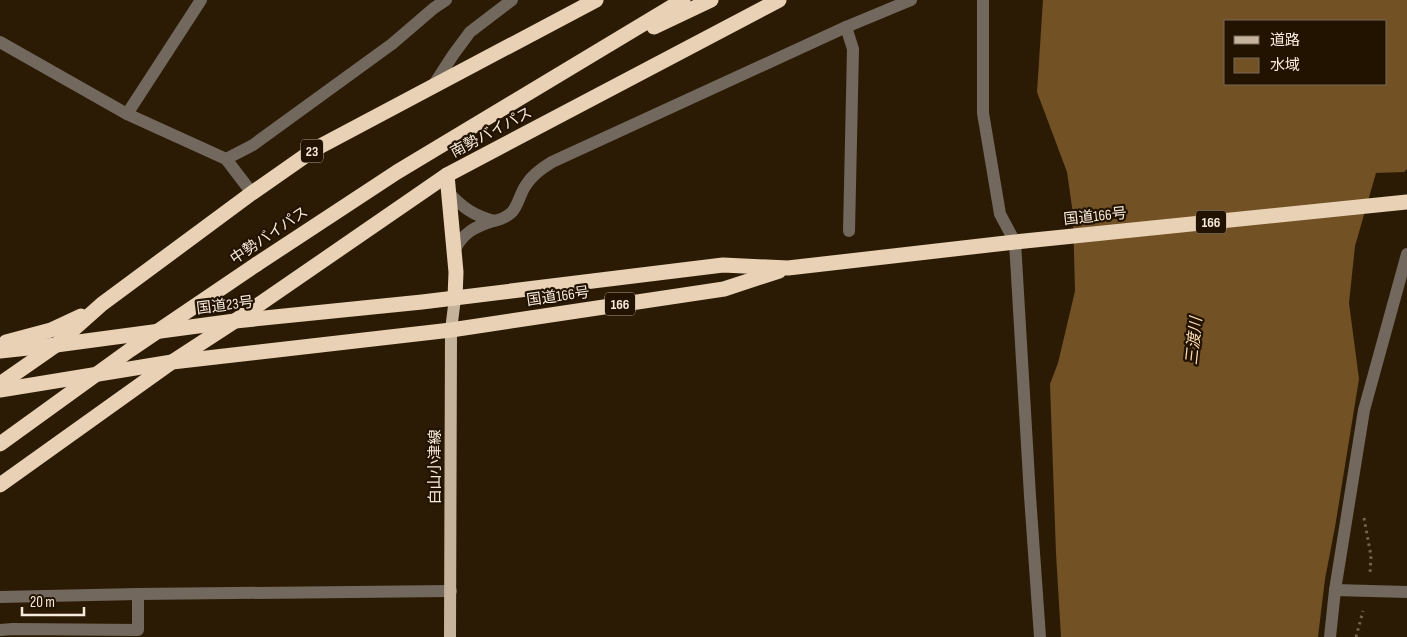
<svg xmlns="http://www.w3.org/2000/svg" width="1407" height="637" viewBox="0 0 1407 637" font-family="'Sofia Sans Condensed','Noto Sans JP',sans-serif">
  <rect width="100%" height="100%" fill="#2c1b04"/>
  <!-- water -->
  <path fill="#725124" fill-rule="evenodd" d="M 1043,0 L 1407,0 L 1407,169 L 1404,172 L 1376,173 L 1355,246 L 1349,303 L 1359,379 L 1335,527 L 1325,579 L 1318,637 L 1061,637 L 1056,553 L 1050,384 L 1058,363 L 1075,291 L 1073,214 L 1067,172 L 1037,92 ZM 1226,21 L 1386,21 L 1386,84 L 1226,84 Z"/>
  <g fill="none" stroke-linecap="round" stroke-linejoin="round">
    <!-- path -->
    <g stroke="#736450" stroke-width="3" stroke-dasharray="2.5 4" stroke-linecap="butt">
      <path d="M 1364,518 L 1371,556 L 1370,574"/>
      <path d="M 1356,637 L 1363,611"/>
    </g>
    <!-- minor -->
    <g stroke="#72685e" stroke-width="12">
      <path d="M 983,0 L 983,113 L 1000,214 L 1015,242 L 1030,496 L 1040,637"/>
      <path d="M 846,27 L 853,49 L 849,231"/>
      <path d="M 0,42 L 127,114 L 226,159 L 252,193"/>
      <path d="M 433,86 L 453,55 L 470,32 L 512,0"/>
      <path d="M 127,114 L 201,0"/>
      <path d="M 226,159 L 253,145 L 392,44 L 434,8 L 446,0"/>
      <path d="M 448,192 C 463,208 473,215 494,221"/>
      <path d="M 454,251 C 463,233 474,227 493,221 C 500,220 505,218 511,213 C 518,207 520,193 526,185 C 532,175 542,168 552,162 L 846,27 L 911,0"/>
      <path d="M 1335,590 L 1407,592"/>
      <path d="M 0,597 L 138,594 L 451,591"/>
      <path d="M 0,630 L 13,629 L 138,630 L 138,594"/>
      <path d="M 1330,637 L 1335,590 L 1364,410 L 1407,254"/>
    </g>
    <!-- major -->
    <path stroke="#c6b39c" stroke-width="12" d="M 450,637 L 451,330 L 455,298"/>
    <!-- highway -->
    <g stroke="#e8d1b5" stroke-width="15">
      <path d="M 654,27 L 711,0"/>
      <path d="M 447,175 L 456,272 L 455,298"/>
      <path d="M 257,264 L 397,172 L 683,0"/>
      <path d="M 6,342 L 51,330 L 81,316"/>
      <path d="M 0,351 L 56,345 L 235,321 L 422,302 L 723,265 L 788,268 L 1015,242 L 1407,202"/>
      <path d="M 0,384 L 56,345 L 102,304 L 252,193 L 315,149 L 596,0"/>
      <path d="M 0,390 L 172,362 L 451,330 L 724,289 L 779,271"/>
      <path d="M 0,485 L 172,362 L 235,321 L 447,175 L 779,0"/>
    </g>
    <!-- highway-bridge -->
    <path stroke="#e8d1b5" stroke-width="15" d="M 0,444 L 130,350 L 257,264"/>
  </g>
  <g text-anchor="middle" stroke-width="4.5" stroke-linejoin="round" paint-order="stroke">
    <!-- shield labels -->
    <g fill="#221200" stroke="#b7aa9b" stroke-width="1">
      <rect x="301" y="139.5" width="22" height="23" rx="4"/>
      <rect x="1196" y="210.5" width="30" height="23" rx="4"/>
      <rect x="605" y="292.5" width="30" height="23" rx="4"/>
    </g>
    <g font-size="14" font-weight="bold" fill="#f7ebdd">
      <text x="312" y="156">23</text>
      <text x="1211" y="227">166</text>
      <text x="620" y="309">166</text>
    </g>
    <!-- street labels -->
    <g font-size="15" fill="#f7ebdd" stroke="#221200">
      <text transform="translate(491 132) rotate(-28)" y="5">南勢バイパス</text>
      <text transform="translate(1095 216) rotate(-6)" y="5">国道166号</text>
      <text transform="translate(269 235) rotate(-34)" y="5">中勢バイパス</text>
      <text transform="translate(558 296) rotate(-8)" y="5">国道166号</text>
      <text transform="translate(225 305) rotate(-7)" y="5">国道23号</text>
      <text transform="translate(435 467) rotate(-90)" y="5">白山小津線</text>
    </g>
    <!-- water labels -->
    <g font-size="16" font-style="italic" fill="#feddb6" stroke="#221200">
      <text transform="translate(1193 341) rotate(-84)" y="6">三渡川</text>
    </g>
  </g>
  <!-- legend -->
  <rect x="1224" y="20" width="162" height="65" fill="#221200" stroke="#776958"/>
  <rect x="1234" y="36" width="25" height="8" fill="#c6b39c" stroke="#776958"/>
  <text x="1270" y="45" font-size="15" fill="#f7ebdd">道路</text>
  <rect x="1234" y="58" width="25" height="15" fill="#725124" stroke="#776958"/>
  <text x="1270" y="70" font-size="15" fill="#f7ebdd">水域</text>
  <!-- scale -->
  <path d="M22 607v8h62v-8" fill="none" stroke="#f7ebdd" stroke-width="2.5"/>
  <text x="30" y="607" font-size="15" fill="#f7ebdd" stroke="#221200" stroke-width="4" paint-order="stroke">20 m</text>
</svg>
